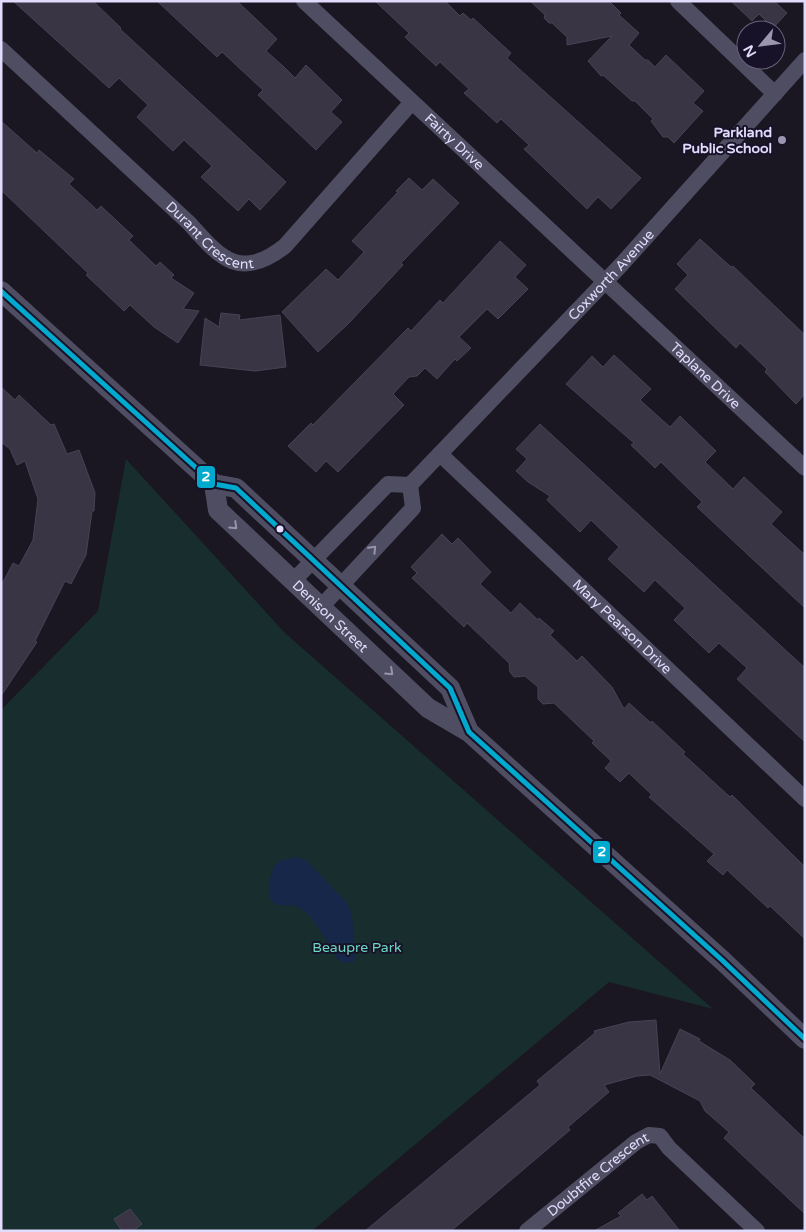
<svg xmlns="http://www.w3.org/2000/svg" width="806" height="1232" viewBox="0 0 806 1232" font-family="'Varela Round',sans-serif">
  <rect width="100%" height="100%" fill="#1a1722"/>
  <!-- green -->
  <path fill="#172d2e" d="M 126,459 L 285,633 L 713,1009 L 609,982 L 312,1231 L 1,1231 L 1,710 L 98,611 Z"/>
  <!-- water -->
  <path fill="#162749" d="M 294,857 L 306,860 L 347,903 L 352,914 L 355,959 L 353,962 L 346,963 L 338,960 C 327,943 316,917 298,907 C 290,903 278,909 272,901 C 267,895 270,869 276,864 C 280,860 289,859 294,857 Z"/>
  <!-- building -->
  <g fill="#393544" stroke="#474355">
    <path d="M 13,1 L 93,1 L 121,28 L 120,29 L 286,182 L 260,210 L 249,199 L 238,211 L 201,177 L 212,166 L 184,140 L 173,151 L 137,117 L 148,105 L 119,78 L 109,88 Z"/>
    <path d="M 157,1 L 237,1 L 277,39 L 266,51 L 284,67 L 295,78 L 306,65 L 342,100 L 331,112 L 342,122 L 316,150 L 258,95 L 263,90 L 222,52 L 217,57 Z"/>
    <path d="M 375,1 L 445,1 L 460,16 L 463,13 L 471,20 L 473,18 L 511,53 L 507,58 L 641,178 L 611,209 L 598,197 L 587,209 L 524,149 L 529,145 L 501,119 L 497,123 L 464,93 L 469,89 L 440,62 L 436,66 L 405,37 L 409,33 Z"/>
    <path d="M 530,1 L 609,1 L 621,13 L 619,15 L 639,33 L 629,45 L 645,60 L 648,60 L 655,67 L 666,55 L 704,91 L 693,103 L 703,111 L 674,143 L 668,137 L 663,137 L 651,121 L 653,119 L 635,101 L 632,101 L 603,75 L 601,76 L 588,61 L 612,36 L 567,45 L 567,37 L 552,23 L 549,23 L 544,18 L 545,15 Z"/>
    <path d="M 731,1 L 774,1 L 787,13 L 773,28 L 759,14 L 752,21 Z"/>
    <path d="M 1,121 L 37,153 L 39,150 L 74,179 L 69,184 L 97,210 L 101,206 L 133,236 L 129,240 L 156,266 L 160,262 L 174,275 L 171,278 L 194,293 L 183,309 L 199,311 L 178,343 L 154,327 L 130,305 L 124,311 L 86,275 L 88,273 L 1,190 Z"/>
    <path d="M 409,178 L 422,190 L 433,179 L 459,203 L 401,263 L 403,265 L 349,323 L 318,352 L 282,312 L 326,269 L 338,280 L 364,252 L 352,241 L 398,192 L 396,191 Z"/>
    <path d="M 700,239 L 731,267 L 733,266 L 805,335 L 805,394 L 796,404 L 765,372 L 767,369 L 740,343 L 736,348 L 675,289 L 688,275 L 677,264 Z"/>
    <path d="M 500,241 L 526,265 L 515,277 L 528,289 L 498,319 L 487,309 L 459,337 L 471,348 L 457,361 L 455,359 L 437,379 L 425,368 L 417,376 L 409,377 L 393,394 L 404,405 L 338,472 L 326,461 L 316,472 L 288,446 L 311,423 L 313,425 L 408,328 L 411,331 L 440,300 L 443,303 Z"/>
    <path d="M 221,313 L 240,315 L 239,320 L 280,315 L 286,367 L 255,371 L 200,365 L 205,318 L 219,327 Z"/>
    <path d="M 614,355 L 651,389 L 640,400 L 670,427 L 680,416 L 716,451 L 705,462 L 733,489 L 744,477 L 782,512 L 771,524 L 805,555 L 805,608 L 697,507 L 702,502 L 661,462 L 655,468 L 631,445 L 634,443 L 566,384 L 592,356 L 603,367 Z"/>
    <path d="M 1,387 L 15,400 L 19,395 L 51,425 L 54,424 L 67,454 L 79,450 L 95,493 L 94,511 L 92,511 L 86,555 L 71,584 L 65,581 L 35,641 L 37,642 L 1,696 L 1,586 L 13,563 L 19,566 L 33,540 L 38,499 L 25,461 L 17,465 L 10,449 L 1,442 Z"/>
    <path d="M 540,424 L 805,668 L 805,742 L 737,679 L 747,668 L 719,643 L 709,653 L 674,620 L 685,608 L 655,580 L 644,592 L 608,559 L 619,547 L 591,520 L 580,532 L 547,500 L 550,496 L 528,482 L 516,471 L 527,459 L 516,449 Z"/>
    <path d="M 442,534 L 452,544 L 458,538 L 491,572 L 480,584 L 511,613 L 520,603 L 538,620 L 539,618 L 554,631 L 550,635 L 577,661 L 582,656 L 612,687 L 624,709 L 629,703 L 651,723 L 652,721 L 685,752 L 683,754 L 730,797 L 732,795 L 805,867 L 805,939 L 770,906 L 768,908 L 727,870 L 723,875 L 707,861 L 714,854 L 649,797 L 652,795 L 629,773 L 620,782 L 605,768 L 611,761 L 592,743 L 594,741 L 554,703 L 543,704 L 538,699 L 538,687 L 525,676 L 514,677 L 510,672 L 509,663 L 467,623 L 464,627 L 412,578 L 417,573 L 411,567 Z"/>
    <path d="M 656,1020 L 660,1074 L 680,1029 L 700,1039 L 699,1041 L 730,1060 L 755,1084 L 751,1088 L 805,1139 L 805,1214 L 724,1138 L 729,1132 L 705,1111 L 700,1101 L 650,1075 L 637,1076 L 604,1085 L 609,1092 L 568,1127 L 570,1130 L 451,1231 L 365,1231 L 540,1085 L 537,1081 L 595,1033 L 594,1031 L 629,1022 Z"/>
    <path d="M 642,1194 L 647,1200 L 652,1196 L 680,1231 L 594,1231 L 621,1216 L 618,1213 Z"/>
    <path d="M 130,1209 L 142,1224 L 133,1231 L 122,1231 L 114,1219 Z"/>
  </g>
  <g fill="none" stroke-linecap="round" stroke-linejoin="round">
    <!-- minor -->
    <g stroke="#4f4d62" stroke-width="16">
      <path id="s1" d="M 304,1 L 805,468"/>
      <path d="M 678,1 L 775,94"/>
      <path id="s2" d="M 1,49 L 189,223 C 221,259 240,281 285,246 L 412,102"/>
      <path id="s3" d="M 440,454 L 805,799"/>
      <path id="s4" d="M 292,582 L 388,484 L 410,485 L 621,265 L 805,60"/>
      <path d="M 321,607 L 413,508 L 410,485"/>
      <path id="s5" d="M 527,1231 L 636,1142 L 649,1135 L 660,1136 L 669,1148 L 757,1231"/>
    </g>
    <!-- tertiary -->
    <g stroke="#4f4d62" stroke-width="20">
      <path d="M 1,291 L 214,484 L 236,488 L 450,688 L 469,732"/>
      <path id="s6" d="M 214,484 L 218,510 L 428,708 L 469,732 L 723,961 L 805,1039"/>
    </g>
    <!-- bus-1 casing -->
    <g stroke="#171227" stroke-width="9">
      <path id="bus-1" d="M 1,291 L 214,484 L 236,488 L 450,688 L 469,732 L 723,961 L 805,1039"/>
    </g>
    <!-- bus-1 -->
    <use href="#bus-1" stroke="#00a9ce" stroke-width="5"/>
  </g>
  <!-- one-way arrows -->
  <defs><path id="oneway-chevron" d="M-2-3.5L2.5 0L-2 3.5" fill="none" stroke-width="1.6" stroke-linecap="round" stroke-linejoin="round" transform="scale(1.25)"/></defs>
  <g stroke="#9894af">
    <use href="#oneway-chevron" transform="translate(234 526) rotate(44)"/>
    <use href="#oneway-chevron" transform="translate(373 549) rotate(-46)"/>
    <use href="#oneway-chevron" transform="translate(390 672) rotate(43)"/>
  </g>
  <!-- markers -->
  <circle fill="#9b96b0" stroke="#171227" stroke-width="2" cx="782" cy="140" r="5"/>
  <circle fill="#e1dbfc" stroke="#171227" stroke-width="2" cx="280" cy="529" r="4.5"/>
  <g text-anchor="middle" stroke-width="4" stroke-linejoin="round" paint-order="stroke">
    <!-- poi labels -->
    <g font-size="14" font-weight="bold" fill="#e1dbfc" stroke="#171227" text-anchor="end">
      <text x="772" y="137">Parkland<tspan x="772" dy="16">Public School</tspan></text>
    </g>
    <!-- street labels -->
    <g font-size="14" fill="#e1dbfc" stroke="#171227">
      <text dy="5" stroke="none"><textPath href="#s1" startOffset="206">Fairty Drive</textPath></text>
      <text dy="5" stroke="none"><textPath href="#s2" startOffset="282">Durant Crescent</textPath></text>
      <text dy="5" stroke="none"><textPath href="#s4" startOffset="450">Coxworth Avenue</textPath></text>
      <text dy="5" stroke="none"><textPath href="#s1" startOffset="549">Taplane Drive</textPath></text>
      <text dy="5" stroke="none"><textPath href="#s6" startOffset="181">Denison Street</textPath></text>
      <text dy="5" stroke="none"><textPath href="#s3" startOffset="251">Mary Pearson Drive</textPath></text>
      <text dy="5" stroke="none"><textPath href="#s5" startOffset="91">Doubtfire Crescent</textPath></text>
    </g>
    <!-- park labels -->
    <g font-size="14" fill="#6dd6c1" stroke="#171227">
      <text x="357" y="952">Beaupre Park</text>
    </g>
  </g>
  <g stroke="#171227" stroke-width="2">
    <rect x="196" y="465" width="20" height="24" rx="5" fill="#00a9ce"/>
    <rect x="592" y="840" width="19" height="24" rx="5" fill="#00a9ce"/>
  </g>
  <g font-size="14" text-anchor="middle" font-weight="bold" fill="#fff">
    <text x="206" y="481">2</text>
    <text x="602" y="856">2</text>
  </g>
  <!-- border -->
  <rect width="806" height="1232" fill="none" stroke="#e1dbfc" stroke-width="5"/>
  <!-- north arrow -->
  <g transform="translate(761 45) rotate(241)"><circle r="24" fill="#171227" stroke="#68627c"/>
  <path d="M0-4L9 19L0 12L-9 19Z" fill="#9b96b0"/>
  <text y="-8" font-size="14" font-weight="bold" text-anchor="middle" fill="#e1dbfc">N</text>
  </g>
</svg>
